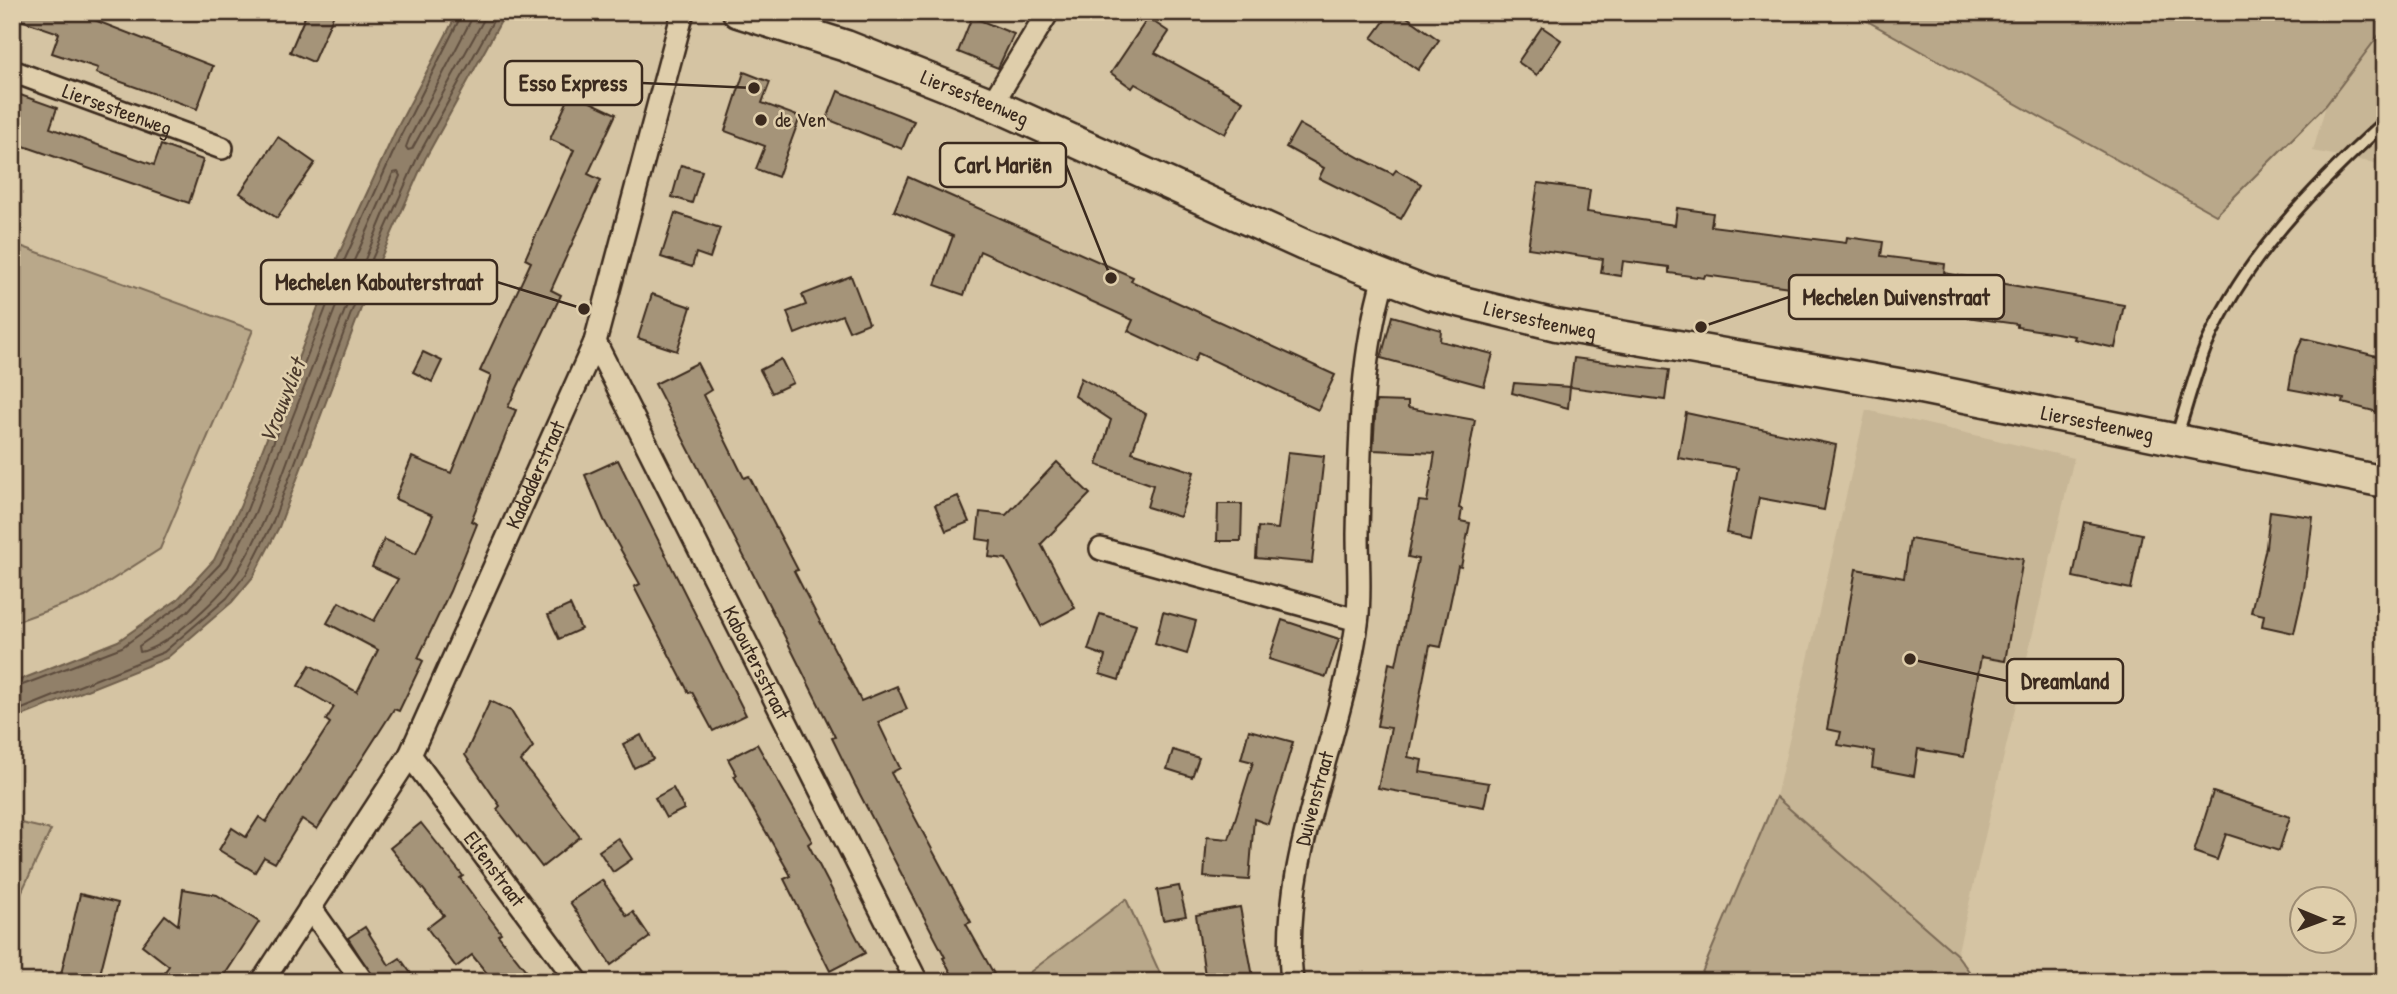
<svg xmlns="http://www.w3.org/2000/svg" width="2397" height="994" viewBox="0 0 2397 994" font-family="'Patrick Hand',sans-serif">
  <rect width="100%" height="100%" fill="#d5c4a3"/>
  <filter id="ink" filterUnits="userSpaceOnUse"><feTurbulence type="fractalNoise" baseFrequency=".0143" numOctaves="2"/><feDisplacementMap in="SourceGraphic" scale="14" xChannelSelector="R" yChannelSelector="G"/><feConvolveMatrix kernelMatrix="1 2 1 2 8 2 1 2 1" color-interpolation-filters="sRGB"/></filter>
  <g filter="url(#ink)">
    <!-- built -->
    <g fill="#c7b696">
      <path d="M 2385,27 L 2385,165 L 2313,151 L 2326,105 Z"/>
      <path d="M 1866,410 L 2074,458 L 1957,955 L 1776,797 Z"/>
    </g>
    <!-- green -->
    <g fill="#b9a88a" stroke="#7a6954" stroke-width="2">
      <path d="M 1851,12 L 2385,12 L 2385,27 L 2326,105 L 2216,215 Z"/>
      <path d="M 12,243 L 253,330 L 160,549 L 85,597 L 12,623 Z"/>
      <path d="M 1776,797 L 1957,955 L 1977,982 L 1698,982 Z"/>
      <path d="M 12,821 L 51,830 L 12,912 Z"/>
      <path d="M 1126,899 L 1164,982 L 1017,982 Z"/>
    </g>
    <!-- water -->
    <path fill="#918069" stroke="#6f5e4b" stroke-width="2" d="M 458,12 L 506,12 L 425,159 L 375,271 L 279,527 L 253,577 L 232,602 L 167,658 L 12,720 L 12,683 L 118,641 L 177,600 L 214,560 L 240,507 L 338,256 L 395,132 Z"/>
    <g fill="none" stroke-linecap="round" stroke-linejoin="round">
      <!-- shore -->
      <g stroke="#5d4c3c" stroke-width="2">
        <path d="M 472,12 L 470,22 L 409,139 L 406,147 L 408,150 L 412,149 L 488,12"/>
        <path d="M 398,172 L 400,176 C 365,256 334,337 303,419 C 284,469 268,521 240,567 C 225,593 170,646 140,652 L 139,646 L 188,611 L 228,567 L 255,513 L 353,263 L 393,173 Z"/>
        <path d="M 12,689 L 122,647 L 181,605 L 220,564 L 247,510 L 345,259 L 401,135 L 463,12"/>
        <path d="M 12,713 L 164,652 L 227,598 L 247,573 L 272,524 L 368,268 L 418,156 L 498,12"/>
      </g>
    </g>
    <!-- building -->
    <g fill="#a59479" stroke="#3b2a1e" stroke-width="2">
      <path d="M 12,12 L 74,12 L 213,66 L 197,109 L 96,73 L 98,68 L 52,53 L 59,33 L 12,17 Z"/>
      <path d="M 307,12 L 335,12 L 313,62 L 290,52 Z"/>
      <path d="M 1391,12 L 1400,12 L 1439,40 L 1418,70 L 1372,38 Z"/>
      <path d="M 972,17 L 1014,34 L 998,68 L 958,52 Z"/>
      <path d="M 1148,18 L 1169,32 L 1155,53 L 1243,101 L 1225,134 L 1135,84 L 1132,88 L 1111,73 Z"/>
      <path d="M 1542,27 L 1561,40 L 1537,75 L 1518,62 Z"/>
      <path d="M 744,72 L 770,82 L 762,103 L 800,117 L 778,177 L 756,169 L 765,146 L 725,131 Z"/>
      <path d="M 838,91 L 914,121 L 902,149 L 827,119 Z"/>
      <path d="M 12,92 L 57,108 L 50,128 L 154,165 L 161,145 L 203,160 L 189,203 L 12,142 Z"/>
      <path d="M 571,93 L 616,114 L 588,174 L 601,180 L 551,290 L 561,295 L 508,407 L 516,410 L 471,521 L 477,524 L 450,591 L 418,658 L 423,661 L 399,711 L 394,709 L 317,829 L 302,819 L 275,863 L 264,857 L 255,872 L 219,850 L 232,828 L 246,837 L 259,817 L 266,822 L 330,723 L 326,720 L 334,707 L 298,686 L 310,665 L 357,692 L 378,650 L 327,623 L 339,602 L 374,621 L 398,579 L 372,567 L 384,539 L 416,554 L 433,515 L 395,499 L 412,457 L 451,473 L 491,376 L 480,371 L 531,262 L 525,259 L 574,150 L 550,139 Z"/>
      <path d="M 1299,124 L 1360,158 L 1393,174 L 1396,170 L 1421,184 L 1401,219 L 1319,178 L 1324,168 L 1286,147 Z"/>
      <path d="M 278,137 L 315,163 L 277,218 L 240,193 Z"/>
      <path d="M 681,165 L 702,171 L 692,203 L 672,197 Z"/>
      <path d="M 908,177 L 1133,277 L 1131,281 L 1335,375 L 1318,410 L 1198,353 L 1194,362 L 1128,331 L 1133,320 L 980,251 L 964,295 L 935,285 L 953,236 L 894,211 Z"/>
      <path d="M 1538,183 L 1590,190 L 1587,212 L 1675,225 L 1677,208 L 1713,213 L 1711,226 L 1846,243 L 1847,237 L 1883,242 L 1881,256 L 1945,264 L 1944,273 L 2124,305 L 2115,348 L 2074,339 L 2075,336 L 2017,327 L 2017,324 L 1894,307 L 1895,302 L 1705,275 L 1704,278 L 1669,273 L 1669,267 L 1623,261 L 1621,276 L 1601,273 L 1603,259 L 1528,248 Z"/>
      <path d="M 675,213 L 720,228 L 710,258 L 696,253 L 692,267 L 661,257 Z"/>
      <path d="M 851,276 L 869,323 L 849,331 L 842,315 L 795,334 L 787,312 L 806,305 L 802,295 Z"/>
      <path d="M 652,294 L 691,307 L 677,351 L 638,338 Z"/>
      <path d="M 1392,316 L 1441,330 L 1440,341 L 1493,354 L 1484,386 L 1381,358 Z"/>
      <path d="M 2303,338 L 2385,358 L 2385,414 L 2343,403 L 2344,399 L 2289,389 L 2295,355 Z"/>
      <path d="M 423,352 L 442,361 L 432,382 L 413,372 Z"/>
      <path d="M 1574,358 L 1669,370 L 1665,400 L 1570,387 Z"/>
      <path d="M 781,359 L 793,383 L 772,393 L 760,370 Z"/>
      <path d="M 697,363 L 711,390 L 703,395 L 744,478 L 749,476 L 785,545 L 798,570 L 794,571 L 861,701 L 897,686 L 907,709 L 878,722 L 900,768 L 891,773 L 971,922 L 966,924 L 994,974 L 979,982 L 956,982 L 943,958 L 945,957 L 855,785 L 832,738 L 835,737 L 770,607 L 655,384 Z"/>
      <path d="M 1081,378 L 1146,414 L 1132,452 L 1194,472 L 1180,517 L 1147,507 L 1153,485 L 1097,465 L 1111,420 L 1075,396 Z"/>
      <path d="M 1514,383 L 1570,387 L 1568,408 L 1512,393 Z"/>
      <path d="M 1376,401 L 1408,402 L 1408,408 L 1475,420 L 1459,508 L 1462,509 L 1460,521 L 1470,523 L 1461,567 L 1458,566 L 1441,647 L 1430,645 L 1408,757 L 1422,760 L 1420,772 L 1489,783 L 1484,807 L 1378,788 L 1391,728 L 1377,726 L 1389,663 L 1396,665 L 1418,559 L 1408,557 L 1419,501 L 1427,502 L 1435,453 L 1373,450 Z"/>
      <path d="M 1686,413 L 1836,445 L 1824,510 L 1759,498 L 1751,538 L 1726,533 L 1738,468 L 1678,458 Z"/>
      <path d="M 1288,452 L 1324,456 L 1312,563 L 1256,558 L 1258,527 L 1278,529 Z"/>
      <path d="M 618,460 L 746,715 L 713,731 L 692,692 L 689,693 L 634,587 L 640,584 L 604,520 L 585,475 Z"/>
      <path d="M 1057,462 L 1090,494 L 1041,544 L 1075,608 L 1041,626 L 1006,559 L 989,557 L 991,541 L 977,539 L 980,512 L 1006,515 Z"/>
      <path d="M 958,496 L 969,522 L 946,531 L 935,505 Z"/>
      <path d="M 1218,504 L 1242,504 L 1241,541 L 1217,541 Z"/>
      <path d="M 2270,511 L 2313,517 L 2304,589 L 2294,633 L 2262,626 L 2264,615 L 2251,612 L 2266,547 Z"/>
      <path d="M 2084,522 L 2142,534 L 2131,589 L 2073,577 Z"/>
      <path d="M 1910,539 L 2023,559 L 2005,661 L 1981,657 L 1964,757 L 1918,749 L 1914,776 L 1872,768 L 1874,751 L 1838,745 L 1841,732 L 1827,729 L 1856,569 L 1904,578 Z"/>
      <path d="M 570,605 L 581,629 L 559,639 L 548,615 Z"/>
      <path d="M 1163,612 L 1196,621 L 1187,654 L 1155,644 Z"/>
      <path d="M 1100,614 L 1136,625 L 1119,680 L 1100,674 L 1105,656 L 1088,650 Z"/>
      <path d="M 1282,620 L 1339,639 L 1326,677 L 1269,659 Z"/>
      <path d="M 490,701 L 511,711 L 533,747 L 521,761 L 580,837 L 542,867 L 497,809 L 500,806 L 465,755 Z"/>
      <path d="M 1249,730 L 1293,742 L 1285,769 L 1268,824 L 1254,819 L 1249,880 L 1204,877 L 1207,837 L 1229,839 L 1253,762 L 1241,759 Z"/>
      <path d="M 641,735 L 653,759 L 634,768 L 623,744 Z"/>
      <path d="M 757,744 L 812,841 L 808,844 L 865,953 L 830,971 L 784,879 L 791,876 L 734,776 L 737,775 L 728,759 Z"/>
      <path d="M 1173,750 L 1199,758 L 1192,777 L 1167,769 Z"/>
      <path d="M 673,788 L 684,809 L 666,818 L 655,798 Z"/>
      <path d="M 2213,792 L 2290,817 L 2279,851 L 2226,834 L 2217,860 L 2194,852 Z"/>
      <path d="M 421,823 L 463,876 L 460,878 L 501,933 L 498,935 L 535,982 L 494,982 L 472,955 L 456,967 L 427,928 L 444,915 L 390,848 Z"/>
      <path d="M 618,838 L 632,859 L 613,872 L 599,851 Z"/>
      <path d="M 602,880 L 627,916 L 633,912 L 650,937 L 611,965 L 570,902 Z"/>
      <path d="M 1179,886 L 1186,916 L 1163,920 L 1157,890 Z"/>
      <path d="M 183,889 L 217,895 L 259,922 L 220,982 L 157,982 L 169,966 L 142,945 L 165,915 L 178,925 Z"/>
      <path d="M 80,894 L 118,903 L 98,982 L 61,974 Z"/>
      <path d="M 1240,907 L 1254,982 L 1206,982 L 1196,915 Z"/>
      <path d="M 365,927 L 389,965 L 400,958 L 417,982 L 376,982 L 348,938 Z"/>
    </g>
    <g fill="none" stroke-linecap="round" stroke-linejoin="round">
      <!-- service casing -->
      <g stroke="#3b2a1e" stroke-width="16">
        <path id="service" d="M 2176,438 C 2186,408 2194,376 2206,346 C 2244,258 2315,186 2385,122"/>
      </g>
      <!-- minor casing -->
      <g stroke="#3b2a1e" stroke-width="26">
        <g id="minor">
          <path id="s1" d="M 12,71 L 222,148"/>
          <path d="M 992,104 L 1048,12"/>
          <path id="s2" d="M 595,342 L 917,982"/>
          <path d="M 1101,549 L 1357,620"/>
          <path id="s3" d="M 410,755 L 578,982"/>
          <path d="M 310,907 L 363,982"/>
          <path id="s4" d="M 262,982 L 410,755 L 595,342 L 683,12"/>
          <path id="s5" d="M 1292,982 C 1279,858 1340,745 1357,624 C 1361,595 1358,564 1358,534 C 1360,447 1359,362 1384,277"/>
        </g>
      </g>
      <!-- secondary casing -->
      <g stroke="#3b2a1e" stroke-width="35">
        <g id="secondary">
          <path id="s6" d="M 738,12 L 846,46 L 992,104 L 1304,245 L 1430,294 L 1556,325 L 1916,387 L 2385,482"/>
        </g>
      </g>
      <!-- service -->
      <use href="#service" stroke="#dfceab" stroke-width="10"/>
      <!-- minor -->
      <use href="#minor" stroke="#dfceab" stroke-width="21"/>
      <!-- secondary -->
      <use href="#secondary" stroke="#dfceab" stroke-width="30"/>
    </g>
  </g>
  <!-- markers -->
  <circle fill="#3b2a1e" stroke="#dfceab" stroke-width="2.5" cx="761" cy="120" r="7"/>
  <g text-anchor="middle" stroke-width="5" stroke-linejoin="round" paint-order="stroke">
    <!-- street labels -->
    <g font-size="21" fill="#3b2a1e" stroke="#dfceab">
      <text dy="7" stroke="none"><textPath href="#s6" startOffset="252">Liersesteenweg</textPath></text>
      <text dy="7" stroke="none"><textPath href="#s1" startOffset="112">Liersesteenweg</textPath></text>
      <text dy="7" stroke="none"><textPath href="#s6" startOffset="861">Liersesteenweg</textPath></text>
      <text dy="7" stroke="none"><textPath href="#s6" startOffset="1428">Liersesteenweg</textPath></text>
      <text dy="7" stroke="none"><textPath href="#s4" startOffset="578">Kadodderstraat</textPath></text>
      <text dy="7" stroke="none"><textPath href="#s2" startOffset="359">Kaboutersstraat</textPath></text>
      <text dy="7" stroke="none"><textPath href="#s5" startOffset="186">Duivenstraat</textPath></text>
      <text dy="7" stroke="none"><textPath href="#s3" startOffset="142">Elfenstraat</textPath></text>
    </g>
    <!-- poi labels -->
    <g font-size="21" fill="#3b2a1e" stroke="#dfceab" text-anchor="start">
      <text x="775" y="127">de Ven</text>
    </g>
    <!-- water labels -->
    <g font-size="23" font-style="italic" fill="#4c3b2d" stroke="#dfceab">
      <text transform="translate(282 401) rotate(-68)" y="8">Vrouwvliet</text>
    </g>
  </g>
  <!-- callouts -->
  <path fill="none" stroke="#3b2a1e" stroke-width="2.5" d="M754 88L642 83M1111 278L1066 165M584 309L497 282M1701 327L1789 297M1910 659L2007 681"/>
  <g fill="#3b2a1e" stroke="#dfceab" stroke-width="2.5">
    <circle cx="754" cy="88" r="7"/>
    <circle cx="1111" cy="278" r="7"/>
    <circle cx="584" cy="309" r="7"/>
    <circle cx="1701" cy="327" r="7"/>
    <circle cx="1910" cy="659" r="7"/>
  </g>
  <g fill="#dfceab" stroke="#3b2a1e" stroke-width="2.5">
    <rect x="505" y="61" width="137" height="44" rx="7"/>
    <rect x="940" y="143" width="126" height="44" rx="7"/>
    <rect x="261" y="260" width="236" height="44" rx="7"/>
    <rect x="1789" y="275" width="215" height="44" rx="7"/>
    <rect x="2007" y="659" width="116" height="44" rx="7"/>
  </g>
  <g font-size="23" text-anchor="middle" font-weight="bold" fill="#3b2a1e">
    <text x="573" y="91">Esso Express</text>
    <text x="1003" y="173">Carl Mariën</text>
    <text x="379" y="290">Mechelen Kabouterstraat</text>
    <text x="1896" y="305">Mechelen Duivenstraat</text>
    <text x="2065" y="689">Dreamland</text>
  </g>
  <!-- margin -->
  <rect width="2397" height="994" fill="none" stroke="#dfceab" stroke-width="42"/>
  <rect x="21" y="21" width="2355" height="952" fill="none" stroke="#3b2a1e" stroke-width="2.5" filter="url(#ink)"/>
  <!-- north arrow -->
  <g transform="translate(2323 920) rotate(91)"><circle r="33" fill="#dfceab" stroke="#9d8c73" stroke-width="2"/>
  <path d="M0-5L12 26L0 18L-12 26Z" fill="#3b2a1e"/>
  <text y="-10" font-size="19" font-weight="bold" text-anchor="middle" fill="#3b2a1e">N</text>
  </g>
</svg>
